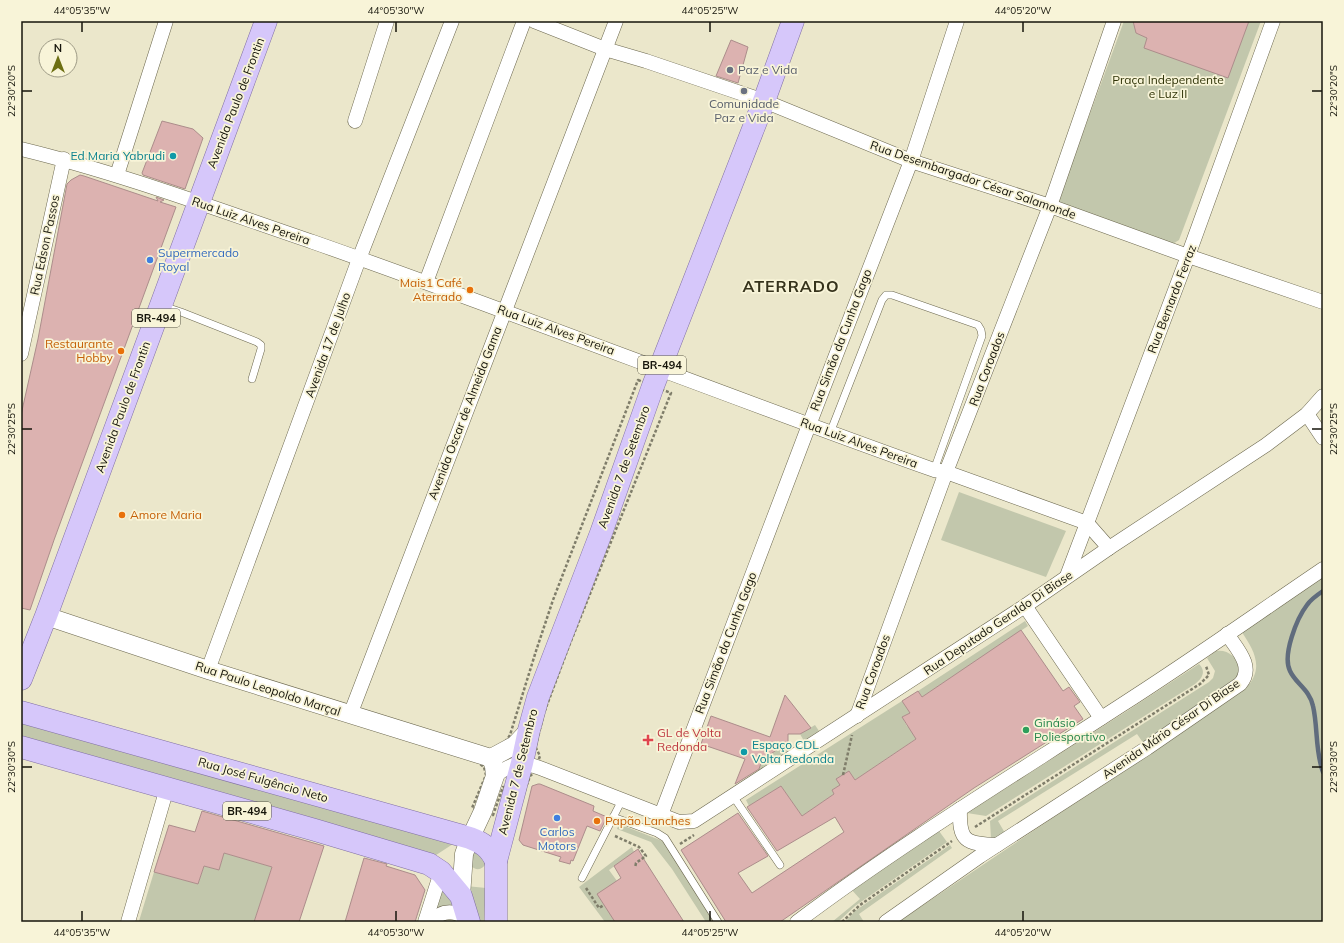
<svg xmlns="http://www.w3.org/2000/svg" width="1344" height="943" viewBox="0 0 1344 943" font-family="Mulish,sans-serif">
  <rect width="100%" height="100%" fill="#ebe7cb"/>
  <!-- green -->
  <g fill="#c2c7ac">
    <path d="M 1124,21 L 1261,21 L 1179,240 L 1171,245 L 1060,206 L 1059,198 Z"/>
    <path d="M 959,492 L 1066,531 L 1046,577 L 941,540 Z"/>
    <path d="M 1323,577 L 1323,922 L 898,922 L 1048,821 L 1125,771 L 1246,688 C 1265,668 1254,650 1241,631 Z"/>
    <path d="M 1025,621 L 1028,626 L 922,697 L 918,691 Z"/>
    <path d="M 1216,651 C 1227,649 1238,657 1239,668 C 1240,671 1238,675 1237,678 L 1144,744 L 1137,734 L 998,821 L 1005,833 L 995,838 L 991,839 L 990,821 L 1209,682 L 1213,678 L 1215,671 L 1207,658 Z"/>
    <path d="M 1199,664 C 1206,671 1203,678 1195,684 L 986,816 L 967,813 L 1127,711 Z"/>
    <path d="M 902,701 L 910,713 L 902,717 L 907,726 L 923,734 L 855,780 L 849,771 L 843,788 L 840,790 L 837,787 L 832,790 L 834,794 L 802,816 L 781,786 L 749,806 L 746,800 Z"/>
    <path d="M 21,717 L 456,842 L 430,859 L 21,740 Z"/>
    <path d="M 815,725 L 819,731 L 804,741 L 800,734 Z"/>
    <path d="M 788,742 L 792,748 L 758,771 L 762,760 Z"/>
    <path d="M 619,824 L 660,840 L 665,843 L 714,922 L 706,922 L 672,869 L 651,842 L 617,829 Z"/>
    <path d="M 939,831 L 947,842 L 855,906 L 838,922 L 832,922 L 860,899 L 851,889 Z"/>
    <path d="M 950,845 L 952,848 L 859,914 L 864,922 L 845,922 L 855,911 Z"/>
    <path d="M 632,847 L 634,852 L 609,870 L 617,881 L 615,922 L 605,922 L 579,887 Z"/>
    <path d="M 478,851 L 486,863 C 483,870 476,871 471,866 L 472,853 Z"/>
    <path d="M 224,853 L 272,867 L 254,922 L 142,922 L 139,921 L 154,872 L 198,884 L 204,866 L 219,870 Z"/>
    <path d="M 442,881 L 458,910 L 435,913 Z"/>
    <path d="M 466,886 L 486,888 L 484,922 L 475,922 Z"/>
  </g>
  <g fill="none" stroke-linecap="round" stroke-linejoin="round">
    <!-- stream -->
    <path stroke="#606c7d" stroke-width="4.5" d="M 1323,591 C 1317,595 1311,599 1307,605 C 1297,618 1282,655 1290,671 C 1296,684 1310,690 1313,706 C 1318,727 1315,751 1323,772"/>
  </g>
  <!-- building -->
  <g fill="#dcb2b0" stroke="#ac8d8b">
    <path d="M 1133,21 L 1249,21 L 1228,78 L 1144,48 L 1147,38 L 1136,33 Z"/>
    <path d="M 731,40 L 748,47 L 738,83 L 716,76 Z"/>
    <path d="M 162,121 L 193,129 L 203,138 L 185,189 L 143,175 L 142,173 Z"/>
    <path d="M 80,175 L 84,176 L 158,201 L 156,197 L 164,200 L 160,202 L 176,207 L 54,540 L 30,610 L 21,608 L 21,415 L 38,339 L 67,184 L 71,180 Z"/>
    <path d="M 1021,630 L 1063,691 L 1069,687 L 1080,702 L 1074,706 L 1083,719 L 974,788 L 780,922 L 726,922 L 681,850 L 738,813 L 768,856 L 738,873 L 752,893 L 844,832 L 835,817 L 777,851 L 747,807 L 781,786 L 802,816 L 834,794 L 832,790 L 840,785 L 836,779 L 849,771 L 855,780 L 916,739 L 902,717 L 910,713 L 902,701 L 918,691 L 922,697 Z"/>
    <path d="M 785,695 L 811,728 L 800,734 L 788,734 L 788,742 L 762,760 L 759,769 L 735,784 L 745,759 L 701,744 L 711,716 L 770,737 Z"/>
    <path d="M 538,784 L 540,784 L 594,806 L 593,811 L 607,817 L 600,831 L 587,826 L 573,861 L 571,860 L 570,864 L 559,861 L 561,857 L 523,845 L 519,840 L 532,786 Z"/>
    <path d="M 202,811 L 324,846 L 299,922 L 254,922 L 272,867 L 224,853 L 219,870 L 204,866 L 198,884 L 154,872 L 169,825 L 195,832 Z"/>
    <path d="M 638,849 L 645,861 L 684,922 L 615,922 L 597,894 L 621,878 L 614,866 Z"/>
    <path d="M 364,858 L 387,864 L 386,866 L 415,875 L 425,890 L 415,922 L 345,922 Z"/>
  </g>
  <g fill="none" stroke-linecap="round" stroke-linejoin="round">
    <!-- service casing -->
    <g stroke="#6c684f" stroke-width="8">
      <g id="service">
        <path d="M 163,306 L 181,312 L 257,342 L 261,345 L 261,349 L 252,379"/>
        <path d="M 830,433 L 882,300 L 886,295 L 892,295 L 978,325 L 981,330 L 982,336 L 934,470"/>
        <path d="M 733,796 L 780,865"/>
        <path d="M 613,817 L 657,833 L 665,838 L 718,922"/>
        <path d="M 582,878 L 622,800"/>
      </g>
    </g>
    <!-- minor casing -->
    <g stroke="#6c684f" stroke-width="15">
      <g id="minor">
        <path d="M 534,21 L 605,49 L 646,61 L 764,101 L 911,161 L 1050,206 L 1188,256 L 1323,302"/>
        <path d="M 355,121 L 387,21"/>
        <path d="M 21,149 C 120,173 216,209 313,242 C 521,315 726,396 934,470 L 946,472 L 1087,523 L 1109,548"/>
        <path d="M 117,175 L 166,21"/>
        <path d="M 426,282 L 524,21"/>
        <path d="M 21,354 L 64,159"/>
        <path d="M 1307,414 L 1323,438"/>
        <path d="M 1067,576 L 1188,256 L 1273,21"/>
        <path d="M 1025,606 L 1101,718"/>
        <path d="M 208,670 L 359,259 L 452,21"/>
        <path d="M 350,715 L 616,21"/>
        <path d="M 857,716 L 946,472 L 1050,206 L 1114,21"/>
        <path d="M 495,776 C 511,763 521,761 540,768 L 679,822 L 694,821 L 1025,606 L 1109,548 L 1266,445 L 1307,414 L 1323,396"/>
        <path d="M 960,809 C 959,841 965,844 997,845"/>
        <path d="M 661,815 L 809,425 L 911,161 L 957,21"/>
        <path d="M 128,922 L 167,788"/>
        <path d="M 425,922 L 441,872"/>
        <path d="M 432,922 C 441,909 458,909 468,922"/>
        <path d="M 797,922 C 901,844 1011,777 1120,706 C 1189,662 1255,615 1323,569"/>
        <path d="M 886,922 L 980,856 L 1147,748 L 1240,684 C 1255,667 1237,649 1227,634"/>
      </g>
    </g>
    <!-- tertiary casing -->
    <g stroke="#6c684f" stroke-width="19">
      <g id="tertiary">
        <path d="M 46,616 L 208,670 L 491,758 L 515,745 L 529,730"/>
        <path d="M 461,896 L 464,854 L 468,843 L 483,811 L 495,776 L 494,766 L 491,758"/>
      </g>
    </g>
    <!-- primary casing -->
    <g stroke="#8170a4" stroke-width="23">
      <g id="primary">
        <path d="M 21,679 L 46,616 L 266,21"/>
        <path d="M 21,712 L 470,838 C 483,843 490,848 496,861"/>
        <path d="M 21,747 L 315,830 L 429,864 L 441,872 L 461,896 L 469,922"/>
        <path d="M 496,922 L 496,861 L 522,763 L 529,730 L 538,697 L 601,533 L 653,386 L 764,101 L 793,21"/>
      </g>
    </g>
    <!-- path -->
    <g stroke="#7f7d6a" stroke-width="2.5" stroke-dasharray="3 2" stroke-linecap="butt">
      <path d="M 638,380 L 671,393 L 569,646 L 544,713 L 536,745 L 536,748 L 540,756 L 534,773 L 530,776 L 524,793 L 503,787 L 493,815 L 472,808 L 486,775 L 484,767 L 480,764 L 486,750 C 496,749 505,744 510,735 L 536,651 L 553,600 Z"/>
      <path d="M 843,775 L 852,735"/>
      <path d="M 975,827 L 1200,684 L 1209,675 L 1206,666"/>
      <path d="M 615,836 L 639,847 L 646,856 L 636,863 L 635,868"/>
      <path d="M 680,844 L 694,835"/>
      <path d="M 586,888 L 599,908 L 604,905"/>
      <path d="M 842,922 L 860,905 L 952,841"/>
    </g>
    <!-- service -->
    <use href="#service" stroke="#fff" stroke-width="7"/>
    <!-- minor -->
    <use href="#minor" stroke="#fff" stroke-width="14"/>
    <!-- tertiary -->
    <use href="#tertiary" stroke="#fff" stroke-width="18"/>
    <!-- primary -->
    <use href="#primary" stroke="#d6c7fa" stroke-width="22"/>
  </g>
  <!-- ticks -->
  <path fill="none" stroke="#16150b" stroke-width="1.5" d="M 82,22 L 82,32M 396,22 L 396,32M 710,22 L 710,32M 1023,22 L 1023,32M 22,91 L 32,91M 1312,91 L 1322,91M 22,429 L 32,429M 1312,429 L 1322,429M 22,767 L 32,767M 1312,767 L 1322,767M 82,911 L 82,921M 396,911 L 396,921M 710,911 L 710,921M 1023,911 L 1023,921"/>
  <!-- markers -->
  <g fill="#6b7280" stroke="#f8f4d8" stroke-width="1.5">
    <circle cx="730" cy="70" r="4"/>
    <circle cx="744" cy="91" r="4"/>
  </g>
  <g fill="#0f9aa8" stroke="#f8f4d8" stroke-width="1.5">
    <circle cx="173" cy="156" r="4"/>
    <circle cx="744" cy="752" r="4"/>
  </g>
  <g fill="#3f7fe0" stroke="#f8f4d8" stroke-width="1.5">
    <circle cx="150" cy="260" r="4"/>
    <circle cx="557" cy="818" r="4"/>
  </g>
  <g fill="#e8710a" stroke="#f8f4d8" stroke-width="1.5">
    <circle cx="470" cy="290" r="4"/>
    <circle cx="121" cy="351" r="4"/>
    <circle cx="122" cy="515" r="4"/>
    <circle cx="597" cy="821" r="4"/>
  </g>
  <circle fill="#2e9e5b" stroke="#f8f4d8" stroke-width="1.5" cx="1026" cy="730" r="4"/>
  <path fill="#e0444e" stroke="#f8f4d8" stroke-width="1.5" d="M646 734h4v4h4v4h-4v4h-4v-4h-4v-4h4z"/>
  <g text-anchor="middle" stroke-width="3.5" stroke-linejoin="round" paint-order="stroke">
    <!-- shield labels -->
    <g fill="#f8f4d8" stroke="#5a5848" stroke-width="1">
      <rect x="132" y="309" width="48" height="18" rx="3"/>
      <rect x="638" y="356" width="48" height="18" rx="3"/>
      <rect x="223" y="802" width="48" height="18" rx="3"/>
    </g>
    <g font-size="11" font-weight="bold" fill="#16150b">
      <text x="156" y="322">BR-494</text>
      <text x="662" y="369">BR-494</text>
      <text x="247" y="815">BR-494</text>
    </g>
    <!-- worship labels -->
    <g font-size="12" fill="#5b616d" stroke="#f8f4d8" text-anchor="start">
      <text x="738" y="74">Paz e Vida</text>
      <text x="744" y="108" text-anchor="middle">Comunidade<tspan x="744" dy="14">Paz e Vida</tspan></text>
    </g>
    <!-- park labels -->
    <g font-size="12" fill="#2f3307" stroke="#f8f4d8">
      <text x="1168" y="84">Praça Independente<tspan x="1168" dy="14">e Luz II</tspan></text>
    </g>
    <!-- street labels -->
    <g font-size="12" fill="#16150b" stroke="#f8f4d8">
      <text transform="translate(236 103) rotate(-69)" y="4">Avenida Paulo de Frontin</text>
      <text transform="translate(973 180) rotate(19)" y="4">Rua Desembargador César Salamonde</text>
      <text transform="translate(251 221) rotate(19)" y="4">Rua Luiz Alves Pereira</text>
      <text transform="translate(45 245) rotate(-78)" y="4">Rua Edson Passos</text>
      <text transform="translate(1172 299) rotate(-69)" y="4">Rua Bernardo Ferraz</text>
      <text transform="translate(556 330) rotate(20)" y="4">Rua Luiz Alves Pereira</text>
      <text transform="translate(841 340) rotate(-69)" y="4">Rua Simão da Cunha Gago</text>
      <text transform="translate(328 345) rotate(-70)" y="4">Avenida 17 de Julho</text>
      <text transform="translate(987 369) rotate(-69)" y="4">Rua Coroados</text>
      <text transform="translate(123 407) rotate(-70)" y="4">Avenida Paulo de Frontin</text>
      <text transform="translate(465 413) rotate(-69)" y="4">Avenida Oscar de Almeida Gama</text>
      <text transform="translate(859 443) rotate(20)" y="4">Rua Luiz Alves Pereira</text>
      <text transform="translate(624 467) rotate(-70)" y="4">Avenida 7 de Setembro</text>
      <text transform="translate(998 623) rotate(-34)" y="4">Rua Deputado Geraldo Di Biase</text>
      <text transform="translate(726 643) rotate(-69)" y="4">Rua Simão da Cunha Gago</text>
      <text transform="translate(873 672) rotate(-70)" y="4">Rua Coroados</text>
      <text transform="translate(268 689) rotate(18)" y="4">Rua Paulo Leopoldo Marçal</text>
      <text transform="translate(1171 729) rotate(-35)" y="4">Avenida Mário César Di Biase</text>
      <text transform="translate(518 772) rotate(-76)" y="4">Avenida 7 de Setembro</text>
      <text transform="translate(263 780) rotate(16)" y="4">Rua José Fulgêncio Neto</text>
    </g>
    <!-- culture labels -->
    <g font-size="12" fill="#0d838f" stroke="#f8f4d8" text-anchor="end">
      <text x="165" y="160">Ed Maria Yabrudi</text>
      <text x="752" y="749" text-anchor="start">Espaço CDL<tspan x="752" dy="14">Volta Redonda</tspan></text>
    </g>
    <!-- shop labels -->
    <g font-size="12" fill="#366cbe" stroke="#f8f4d8" text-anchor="start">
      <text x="158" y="257">Supermercado<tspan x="158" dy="14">Royal</tspan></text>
      <text x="557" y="836" text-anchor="middle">Carlos<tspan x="557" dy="14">Motors</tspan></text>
    </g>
    <!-- food labels -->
    <g font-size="12" fill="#c56008" stroke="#f8f4d8" text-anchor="end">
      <text x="462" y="287">Mais1 Café<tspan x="462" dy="14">Aterrado</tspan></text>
      <text x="113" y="348">Restaurante<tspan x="113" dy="14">Hobby</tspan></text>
      <text x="130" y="519" text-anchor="start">Amore Maria</text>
      <text x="605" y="825" text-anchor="start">Papão Lanches</text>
    </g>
    <!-- leisure labels -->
    <g font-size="12" fill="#27864d" stroke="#f8f4d8" text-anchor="start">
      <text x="1034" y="727">Ginásio<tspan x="1034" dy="14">Poliesportivo</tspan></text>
    </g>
    <!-- health labels -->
    <g font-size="12" fill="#be3a42" stroke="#f8f4d8" text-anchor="start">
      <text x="657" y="737">GL de Volta<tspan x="657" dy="14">Redonda</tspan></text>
    </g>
    <!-- district labels -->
    <g font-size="16" font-weight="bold" letter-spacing="1" fill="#36331c" stroke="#f8f4d8">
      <text x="791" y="292">ATERRADO</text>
    </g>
  </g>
  <!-- border -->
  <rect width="1344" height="943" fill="none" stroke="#f8f4d8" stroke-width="44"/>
  <!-- north arrow -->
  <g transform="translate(58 58)"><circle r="19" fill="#f8f4d8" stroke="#9e9b86"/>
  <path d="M0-3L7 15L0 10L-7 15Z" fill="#6d6f12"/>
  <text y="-6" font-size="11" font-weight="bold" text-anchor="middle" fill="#16150b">N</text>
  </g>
  <rect x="22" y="22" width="1300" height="899" fill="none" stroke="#16150b" stroke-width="1.5"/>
  <g font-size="10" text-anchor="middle" fill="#16150b">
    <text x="82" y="14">44°05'35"W</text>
    <text x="396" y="14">44°05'30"W</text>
    <text x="710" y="14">44°05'25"W</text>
    <text x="1023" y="14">44°05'20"W</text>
    <text transform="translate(11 91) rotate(-90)" y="4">22°30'20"S</text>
    <text transform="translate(1333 91) rotate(-90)" y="4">22°30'20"S</text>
    <text transform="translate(11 429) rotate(-90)" y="4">22°30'25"S</text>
    <text transform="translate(1333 429) rotate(-90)" y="4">22°30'25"S</text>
    <text transform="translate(11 767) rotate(-90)" y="4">22°30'30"S</text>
    <text transform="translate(1333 767) rotate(-90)" y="4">22°30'30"S</text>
    <text x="82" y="936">44°05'35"W</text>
    <text x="396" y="936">44°05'30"W</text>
    <text x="710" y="936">44°05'25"W</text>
    <text x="1023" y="936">44°05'20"W</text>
  </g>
</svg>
